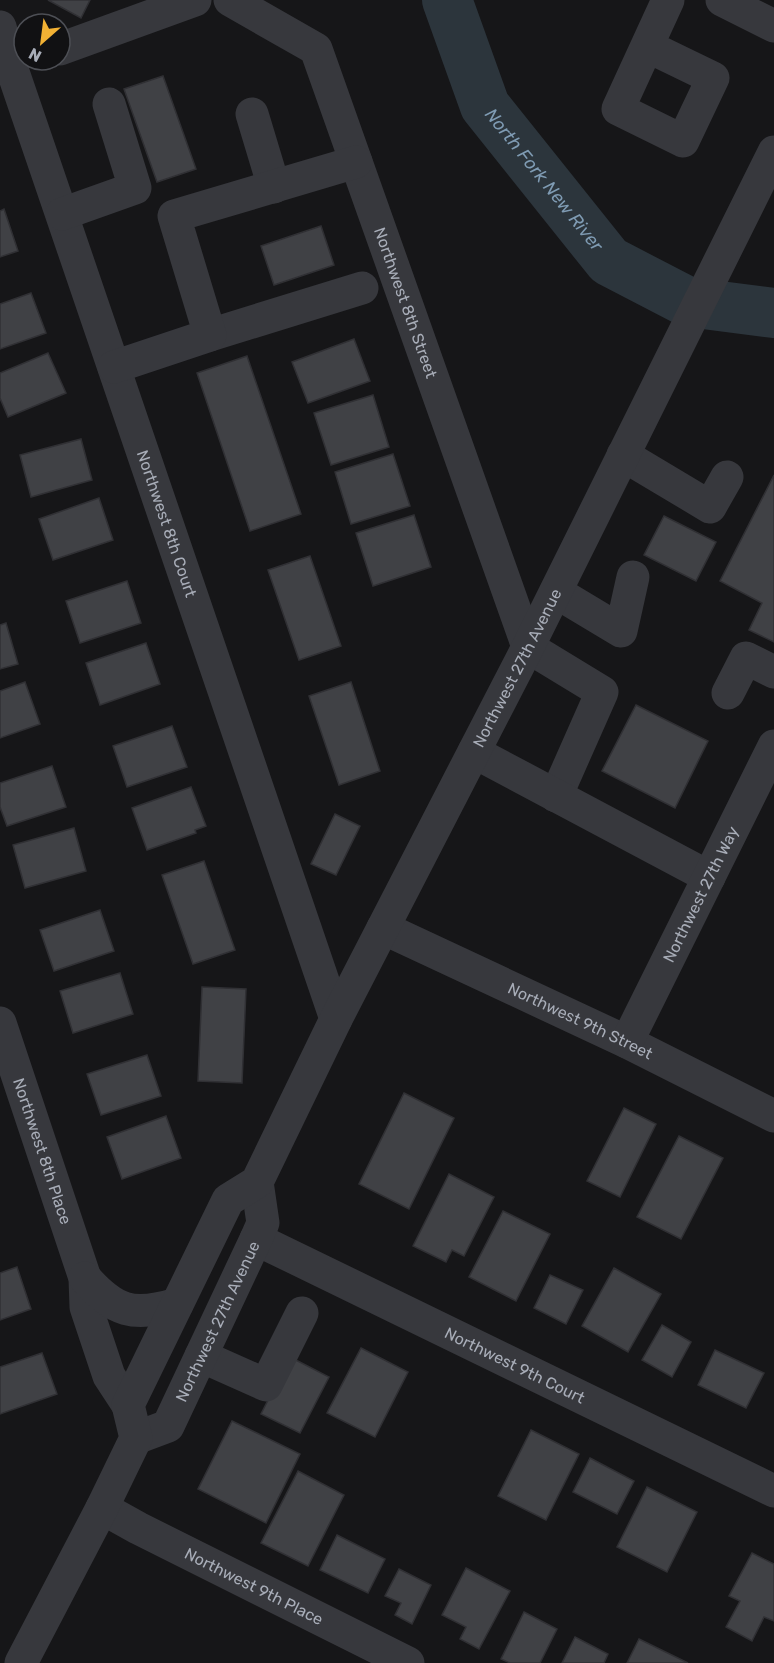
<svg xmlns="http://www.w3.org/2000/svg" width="774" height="1663" viewBox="0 0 774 1663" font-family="Rubik,sans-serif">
  <rect width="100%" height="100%" fill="#161618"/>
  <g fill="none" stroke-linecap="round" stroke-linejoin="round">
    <!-- river -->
    <path stroke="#2c353c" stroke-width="50" id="s1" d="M 447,0 L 485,106 L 609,261 L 688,302 L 774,313"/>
  </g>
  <!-- building -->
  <g fill="#404145" stroke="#303034" stroke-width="1.5">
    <path d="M 48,0 L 90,0 L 81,18 Z"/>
    <path d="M 163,76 L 196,169 L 157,182 L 124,89 Z"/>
    <path d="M 4,209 L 18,251 L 0,257 L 0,211 Z"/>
    <path d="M 321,226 L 334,265 L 274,285 L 261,246 Z"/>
    <path d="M 31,293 L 46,333 L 0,349 L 0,304 Z"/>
    <path d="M 354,339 L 370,381 L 308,403 L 292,362 Z"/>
    <path d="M 48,353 L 66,393 L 8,417 L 0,398 L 0,373 Z"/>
    <path d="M 247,356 L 301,514 L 250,531 L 197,373 Z"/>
    <path d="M 373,395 L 389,447 L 331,465 L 314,413 Z"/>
    <path d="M 81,439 L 92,480 L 31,497 L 20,455 Z"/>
    <path d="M 393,454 L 410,506 L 351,524 L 335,472 Z"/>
    <path d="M 774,475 L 774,642 L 749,630 L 762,603 L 720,581 Z"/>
    <path d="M 99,498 L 113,540 L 53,560 L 39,519 Z"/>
    <path d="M 414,515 L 431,567 L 373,586 L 356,533 Z"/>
    <path d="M 664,516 L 716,542 L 696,581 L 644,555 Z"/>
    <path d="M 310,556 L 341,646 L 299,660 L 268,570 Z"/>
    <path d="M 127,581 L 141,623 L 80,643 L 66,601 Z"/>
    <path d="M 6,623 L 18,664 L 0,669 L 0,625 Z"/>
    <path d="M 146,643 L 160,684 L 100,705 L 86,663 Z"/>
    <path d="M 25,682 L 40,724 L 0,738 L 0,691 Z"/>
    <path d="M 351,682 L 380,771 L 339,785 L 309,696 Z"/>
    <path d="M 636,705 L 708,741 L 675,808 L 602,771 Z"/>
    <path d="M 172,726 L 187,767 L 127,787 L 113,746 Z"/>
    <path d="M 52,766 L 66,807 L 7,826 L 0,807 L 0,783 Z"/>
    <path d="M 191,787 L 206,826 L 195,830 L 196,833 L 147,850 L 132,808 Z"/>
    <path d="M 335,814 L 360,826 L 336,875 L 311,864 Z"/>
    <path d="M 74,828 L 86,871 L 25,888 L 13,845 Z"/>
    <path d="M 204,861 L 235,950 L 193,964 L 162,875 Z"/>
    <path d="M 100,910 L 114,951 L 54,971 L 40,930 Z"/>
    <path d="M 120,973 L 133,1014 L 73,1033 L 60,991 Z"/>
    <path d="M 202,987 L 246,989 L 242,1083 L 198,1081 Z"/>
    <path d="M 147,1055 L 161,1096 L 101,1115 L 87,1074 Z"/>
    <path d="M 404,1093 L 454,1118 L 409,1209 L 359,1184 Z"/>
    <path d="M 624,1108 L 656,1124 L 620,1197 L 587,1181 Z"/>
    <path d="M 166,1116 L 181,1158 L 122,1179 L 107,1137 Z"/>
    <path d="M 679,1136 L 723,1158 L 681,1239 L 637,1217 Z"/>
    <path d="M 449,1174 L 494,1197 L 464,1256 L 452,1250 L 446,1262 L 413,1246 Z"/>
    <path d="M 503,1211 L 550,1234 L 516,1301 L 469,1277 Z"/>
    <path d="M 17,1267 L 31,1309 L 0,1320 L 0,1273 Z"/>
    <path d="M 614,1268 L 661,1294 L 628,1352 L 582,1326 Z"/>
    <path d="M 550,1275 L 583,1290 L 566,1324 L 534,1308 Z"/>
    <path d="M 662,1325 L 691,1342 L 672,1377 L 642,1360 Z"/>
    <path d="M 361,1348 L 408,1372 L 375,1437 L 327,1413 Z"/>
    <path d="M 715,1350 L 764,1373 L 746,1408 L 698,1385 Z"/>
    <path d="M 42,1353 L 57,1394 L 0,1414 L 0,1367 Z"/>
    <path d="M 290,1357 L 329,1377 L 300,1433 L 261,1414 Z"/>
    <path d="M 232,1421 L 300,1454 L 266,1523 L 198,1489 Z"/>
    <path d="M 531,1430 L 579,1454 L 546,1520 L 498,1496 Z"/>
    <path d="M 590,1458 L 634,1481 L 617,1514 L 573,1492 Z"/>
    <path d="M 298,1471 L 344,1495 L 308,1566 L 261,1543 Z"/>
    <path d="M 647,1487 L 697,1512 L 667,1572 L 617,1547 Z"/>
    <path d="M 337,1535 L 385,1559 L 368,1593 L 320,1570 Z"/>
    <path d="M 752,1553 L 774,1564 L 774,1621 L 764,1617 L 752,1641 L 726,1627 L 740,1601 L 729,1596 Z"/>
    <path d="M 466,1568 L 510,1591 L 479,1649 L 460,1639 L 466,1627 L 442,1615 Z"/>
    <path d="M 399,1569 L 431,1585 L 412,1624 L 395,1615 L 401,1603 L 385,1596 Z"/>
    <path d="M 524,1612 L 557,1629 L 540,1663 L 510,1663 L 501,1659 Z"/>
    <path d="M 575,1637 L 608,1654 L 604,1663 L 562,1663 Z"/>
    <path d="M 639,1639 L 688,1663 L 627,1663 Z"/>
  </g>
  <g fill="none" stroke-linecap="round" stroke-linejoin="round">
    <!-- minor -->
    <g stroke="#37383d" stroke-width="33">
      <path id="s2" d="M 230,0 L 316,49 L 528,647"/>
      <path d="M 722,0 L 774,26"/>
      <path id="s3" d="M 0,27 L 11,66 L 336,1019"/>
      <path d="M 647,46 L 713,78 L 683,141 L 618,109 L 668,0"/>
      <path d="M 60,49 L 195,0"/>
      <path d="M 252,114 L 274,187"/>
      <path d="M 62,214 L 135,188 L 109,104"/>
      <path d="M 210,335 L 362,288"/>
      <path d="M 114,367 L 210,335 L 174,216 L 356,162"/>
      <path d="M 623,455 L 710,507 L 727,477"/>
      <path d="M 556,592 L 621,631 L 633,577"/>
      <path d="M 528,647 L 602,692 L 556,796"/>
      <path d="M 728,693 L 746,658 L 774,672"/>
      <path d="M 474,752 L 709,877"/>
      <path id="s4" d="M 383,928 L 627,1042 L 774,1116"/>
      <path id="s5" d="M 0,1023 L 85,1278 L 86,1307 L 109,1376 L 128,1405"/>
      <path id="s6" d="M 627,1042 L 774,746"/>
      <path id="s7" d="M 256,1239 L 774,1491"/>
      <path d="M 85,1278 C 115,1312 133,1317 177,1304"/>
      <path d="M 201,1356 L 266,1385 L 302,1313"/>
      <path id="s8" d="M 136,1438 L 168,1426 L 256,1239 L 263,1223 L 257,1182"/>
      <path id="s9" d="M 102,1508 L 138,1528 L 408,1663"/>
      <path id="s10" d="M 21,1663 L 102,1508 L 136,1438 L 128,1405 L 228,1200 L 257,1182 L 336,1019 L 528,647 L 774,152"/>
    </g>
  </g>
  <g text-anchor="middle" stroke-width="5" stroke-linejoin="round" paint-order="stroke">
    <!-- street labels -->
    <g font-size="16" fill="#a8adb8" stroke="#111113">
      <text dy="6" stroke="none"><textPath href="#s2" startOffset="368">Northwest 8th Street</textPath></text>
      <text dy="6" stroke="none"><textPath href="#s3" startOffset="524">Northwest 8th Court</textPath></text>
      <text dy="6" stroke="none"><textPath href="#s10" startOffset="1125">Northwest 27th Avenue</textPath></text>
      <text dy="6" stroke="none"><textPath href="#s6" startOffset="165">Northwest 27th Way</textPath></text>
      <text dy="6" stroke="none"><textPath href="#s4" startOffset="218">Northwest 9th Street</textPath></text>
      <text dy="6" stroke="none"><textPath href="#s5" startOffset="135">Northwest 8th Place</textPath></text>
      <text dy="6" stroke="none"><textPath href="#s8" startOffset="150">Northwest 27th Avenue</textPath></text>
      <text dy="6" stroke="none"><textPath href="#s7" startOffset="288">Northwest 9th Court</textPath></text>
      <text dy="6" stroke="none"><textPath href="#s9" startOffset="171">Northwest 9th Place</textPath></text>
    </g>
    <!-- water labels -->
    <g font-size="18" font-style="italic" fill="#7f9bb3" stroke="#111113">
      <text dy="6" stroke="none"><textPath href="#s1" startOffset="207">North Fork New River</textPath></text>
    </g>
  </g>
  <!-- north arrow -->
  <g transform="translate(42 42) rotate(208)"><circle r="28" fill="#111113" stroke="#4d4f55" stroke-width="1.5"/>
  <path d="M0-4.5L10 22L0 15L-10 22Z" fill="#f2b134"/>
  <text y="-9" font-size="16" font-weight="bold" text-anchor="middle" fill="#a8adb8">N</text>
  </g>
</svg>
